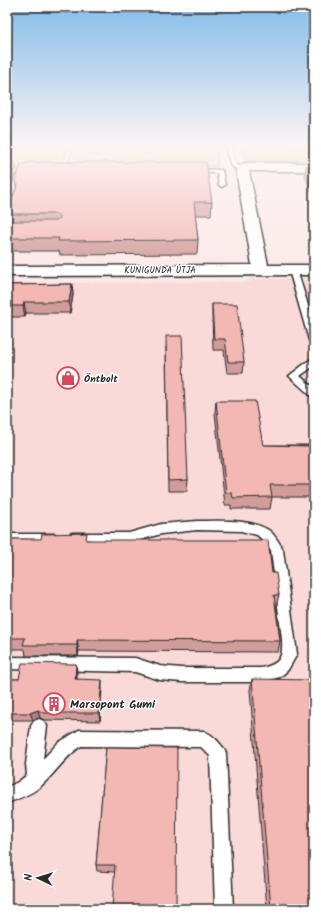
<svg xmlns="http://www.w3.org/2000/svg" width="321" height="916" viewBox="0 0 321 916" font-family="Kalam,sans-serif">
  <rect width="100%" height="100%" fill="#fbe9e8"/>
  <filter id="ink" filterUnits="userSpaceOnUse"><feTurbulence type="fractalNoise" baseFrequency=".025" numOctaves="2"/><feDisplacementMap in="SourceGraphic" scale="8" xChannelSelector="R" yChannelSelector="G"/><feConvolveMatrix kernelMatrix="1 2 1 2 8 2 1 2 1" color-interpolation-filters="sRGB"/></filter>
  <g filter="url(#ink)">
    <!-- built -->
    <path fill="#f9dad8" d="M 250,279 L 314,279 L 314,909 L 7,909 L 7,283 L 251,282 Z"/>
    <!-- green -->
    <g fill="#cde9a0" stroke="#7c8a66">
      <path d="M 7,147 L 69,147 L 61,166 L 30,168 L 7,179 L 9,165 L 7,165 Z"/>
      <path d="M 74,147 L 217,147 L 218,166 L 68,164 Z"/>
      <path d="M 241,147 L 314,147 L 314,161 L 245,161 Z"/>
    </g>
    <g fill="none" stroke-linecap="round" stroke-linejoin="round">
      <!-- service casing -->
      <g stroke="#2b2b2b" stroke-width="3">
        <g id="service">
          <path d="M 225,147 L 231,147 L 236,164 L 244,169 L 244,171 L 240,171 L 231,166 Z"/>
          <path d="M 193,169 L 222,170 L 225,185 L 222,187 L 219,185 L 217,173 L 191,172 L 191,170 Z"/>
          <path d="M 24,171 L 27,173 L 22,176 L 14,194 L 9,195 L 8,194 L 16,175 Z"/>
          <path d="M 290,268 L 296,268 L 297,270 L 311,315 L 314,315 L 314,321 L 312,321 L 314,326 L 314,343 L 309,340 L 289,270 Z"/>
          <path d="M 314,358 L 314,366 L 300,376 L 314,388 L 314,396 L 310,395 L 289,376 L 311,359 Z"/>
          <path d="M 197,521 C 217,521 254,518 271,532 C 276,537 280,544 283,550 L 297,654 L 288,670 L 280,677 L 261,682 L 181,682 L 160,680 L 135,672 L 7,669 L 7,657 L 135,658 L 160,666 L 181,668 L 261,668 C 280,664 283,658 282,639 L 271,550 L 264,541 L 257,535 L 241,531 L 197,530 L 161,534 L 129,543 L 72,543 L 68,541 L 66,538 L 68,535 L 72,533 L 129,533 L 161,524 Z"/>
          <path d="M 7,534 L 55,534 L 59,536 L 61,539 L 59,542 L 55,544 L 7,544 Z"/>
          <path d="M 39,719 L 44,721 L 47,726 L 43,759 L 58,743 L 79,730 L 204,731 C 213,735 222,744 226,753 L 233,909 L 215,909 L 210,756 L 201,747 L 81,746 C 65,757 55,773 41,786 C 32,794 18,799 7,803 L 7,787 L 18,782 L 27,775 L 26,764 L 31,726 L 34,721 Z"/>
        </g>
      </g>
      <!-- minor casing -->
      <g stroke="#2b2b2b" stroke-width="3">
        <g id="minor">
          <path d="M 246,163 L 314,163 L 314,171 L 249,171 L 268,265 L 314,265 L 314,275 L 7,276 L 7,266 L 252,265 L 236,170 L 242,164 Z"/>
          <path d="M 10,164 L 14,165 L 16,168 L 11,173 L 7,174 L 7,165 Z"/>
        </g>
      </g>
      <!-- service -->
      <use href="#service" fill="#fff" fill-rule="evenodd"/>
      <!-- minor -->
      <use href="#minor" fill="#fff" fill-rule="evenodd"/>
    </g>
    <!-- wall -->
    <g fill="#d19d9b" stroke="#2b2b2b">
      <path d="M 306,166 L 314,166 L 314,198 L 305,176 Z"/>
      <path d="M 15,181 L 212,202 L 211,215 L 195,215 L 198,240 L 197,254 L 60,255 L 59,251 L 7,251 L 7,207 L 10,204 L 16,188 Z"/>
      <path d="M 72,284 L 73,295 L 70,313 L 26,313 L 25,317 L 7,317 L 7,285 Z"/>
      <path d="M 212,304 L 244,362 L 243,373 L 227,373 L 224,350 L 213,350 L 212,315 Z"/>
      <path d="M 166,347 L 188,479 L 187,491 L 168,491 Z"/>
      <path d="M 216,401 L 263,445 L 310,445 L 311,442 L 314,442 L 314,497 L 272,497 L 270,509 L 231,509 L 231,505 L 225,505 L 215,413 Z"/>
      <path d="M 7,539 L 88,540 L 272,573 L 279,595 L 276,607 L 280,641 L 278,652 L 79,651 L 78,656 L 26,656 L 25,649 L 7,649 Z"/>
      <path d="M 76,664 L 77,672 L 77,679 L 102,688 L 100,721 L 45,720 L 40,718 L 33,720 L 7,720 L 7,679 L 19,679 Z"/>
      <path d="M 252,679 L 314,909 L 267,909 L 250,690 Z"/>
      <path d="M 106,747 L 176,909 L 114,872 L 97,871 L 96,865 Z"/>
    </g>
    <!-- shaded-wall -->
    <g fill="#aa807e" stroke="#2b2b2b">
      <path d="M 72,284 L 73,295 L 70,313 L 69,302 Z"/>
      <path d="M 24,302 L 26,313 L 25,317 L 23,306 Z"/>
      <path d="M 77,640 L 79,651 L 78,656 L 77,645 Z"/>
      <path d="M 76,664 L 77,672 L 76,688 L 75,679 Z"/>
      <path d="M 102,680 L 102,688 L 100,721 L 99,713 Z"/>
      <path d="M 38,710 L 40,718 L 33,720 L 30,713 Z"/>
    </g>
    <!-- building -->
    <g fill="#f3b7b4" stroke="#2b2b2b">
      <path d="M 30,162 L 206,162 L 212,202 L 194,202 L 198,240 L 58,241 L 59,238 L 7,238 L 7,221 L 56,221 L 61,218 L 56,214 L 7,214 L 7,207 L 10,204 L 18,184 L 15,181 L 21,165 Z"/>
      <path d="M 306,166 L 314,166 L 314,184 Z"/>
      <path d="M 72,284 L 69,302 L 24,302 L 23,306 L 7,306 L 7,285 Z"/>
      <path d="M 212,304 L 237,304 L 244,362 L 228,362 L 225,339 L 214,339 Z"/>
      <path d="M 166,336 L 182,336 L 188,479 L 168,480 Z"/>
      <path d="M 216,401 L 255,401 L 263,445 L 312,446 L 311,442 L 314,442 L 314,485 L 270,485 L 272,497 L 233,498 L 232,493 L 226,493 Z"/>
      <path d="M 87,533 L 86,540 L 268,540 L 272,573 L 276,573 L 279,595 L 274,595 L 280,641 L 77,640 L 77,645 L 23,645 L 25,638 L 7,638 L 7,539 L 41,539 L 42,534 Z"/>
      <path d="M 22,663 L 76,664 L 75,679 L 102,680 L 99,713 L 44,713 L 38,710 L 30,713 L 7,713 L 7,679 L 19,679 Z"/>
      <path d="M 252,679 L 314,680 L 314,909 L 271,909 Z"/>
      <path d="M 106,747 L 177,748 L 176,909 L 112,909 L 115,865 L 96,865 Z"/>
    </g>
  </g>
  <!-- sky -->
  <linearGradient id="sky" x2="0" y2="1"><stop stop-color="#83bcea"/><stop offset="0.53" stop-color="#fdf5f5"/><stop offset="1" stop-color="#fdf5f5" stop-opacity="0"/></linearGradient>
  <rect width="321" height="275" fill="url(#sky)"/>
  <!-- icons -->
  <defs>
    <g id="shop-ring" transform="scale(1.15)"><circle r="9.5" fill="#fff" stroke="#d1495b" stroke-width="1.5"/><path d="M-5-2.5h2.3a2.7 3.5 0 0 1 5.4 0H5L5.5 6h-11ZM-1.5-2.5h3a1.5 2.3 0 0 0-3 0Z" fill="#d1495b"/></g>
    <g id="building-ring" transform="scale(1.15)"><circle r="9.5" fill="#fff" stroke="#d1495b" stroke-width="1.5"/><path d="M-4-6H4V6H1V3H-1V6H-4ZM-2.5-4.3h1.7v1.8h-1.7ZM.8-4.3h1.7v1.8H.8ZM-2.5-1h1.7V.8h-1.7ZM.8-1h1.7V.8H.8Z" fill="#d1495b"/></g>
  </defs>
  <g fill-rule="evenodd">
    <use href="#shop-ring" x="68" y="378"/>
    <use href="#building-ring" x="54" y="704"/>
  </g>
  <g text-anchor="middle" stroke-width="3" stroke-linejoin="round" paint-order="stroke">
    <!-- far-street labels -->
    <g font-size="9" fill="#2b2b2b" stroke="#fff">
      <text x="160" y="273">KUNIGUNDA ÚTJA</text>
    </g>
    <!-- poi labels -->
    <g font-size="10" font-weight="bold" fill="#2b2b2b" stroke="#fff" text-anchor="start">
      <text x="84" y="382">Öntbolt</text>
    </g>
    <!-- near-poi labels -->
    <g font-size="12" font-weight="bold" fill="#2b2b2b" stroke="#fff" text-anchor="start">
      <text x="70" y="708">Marsopont Gumi</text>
    </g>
  </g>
  <!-- margin -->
  <rect width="321" height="916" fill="none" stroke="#fff" stroke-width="24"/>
  <rect x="12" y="12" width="297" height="892" fill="none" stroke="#2b2b2b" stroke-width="1.5" filter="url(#ink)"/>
  <!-- north arrow -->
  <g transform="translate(38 878) rotate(274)" stroke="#ffffff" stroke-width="3" paint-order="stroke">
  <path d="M0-3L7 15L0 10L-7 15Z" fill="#2b2b2b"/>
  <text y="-6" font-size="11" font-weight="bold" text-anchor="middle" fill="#2b2b2b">N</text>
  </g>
</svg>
